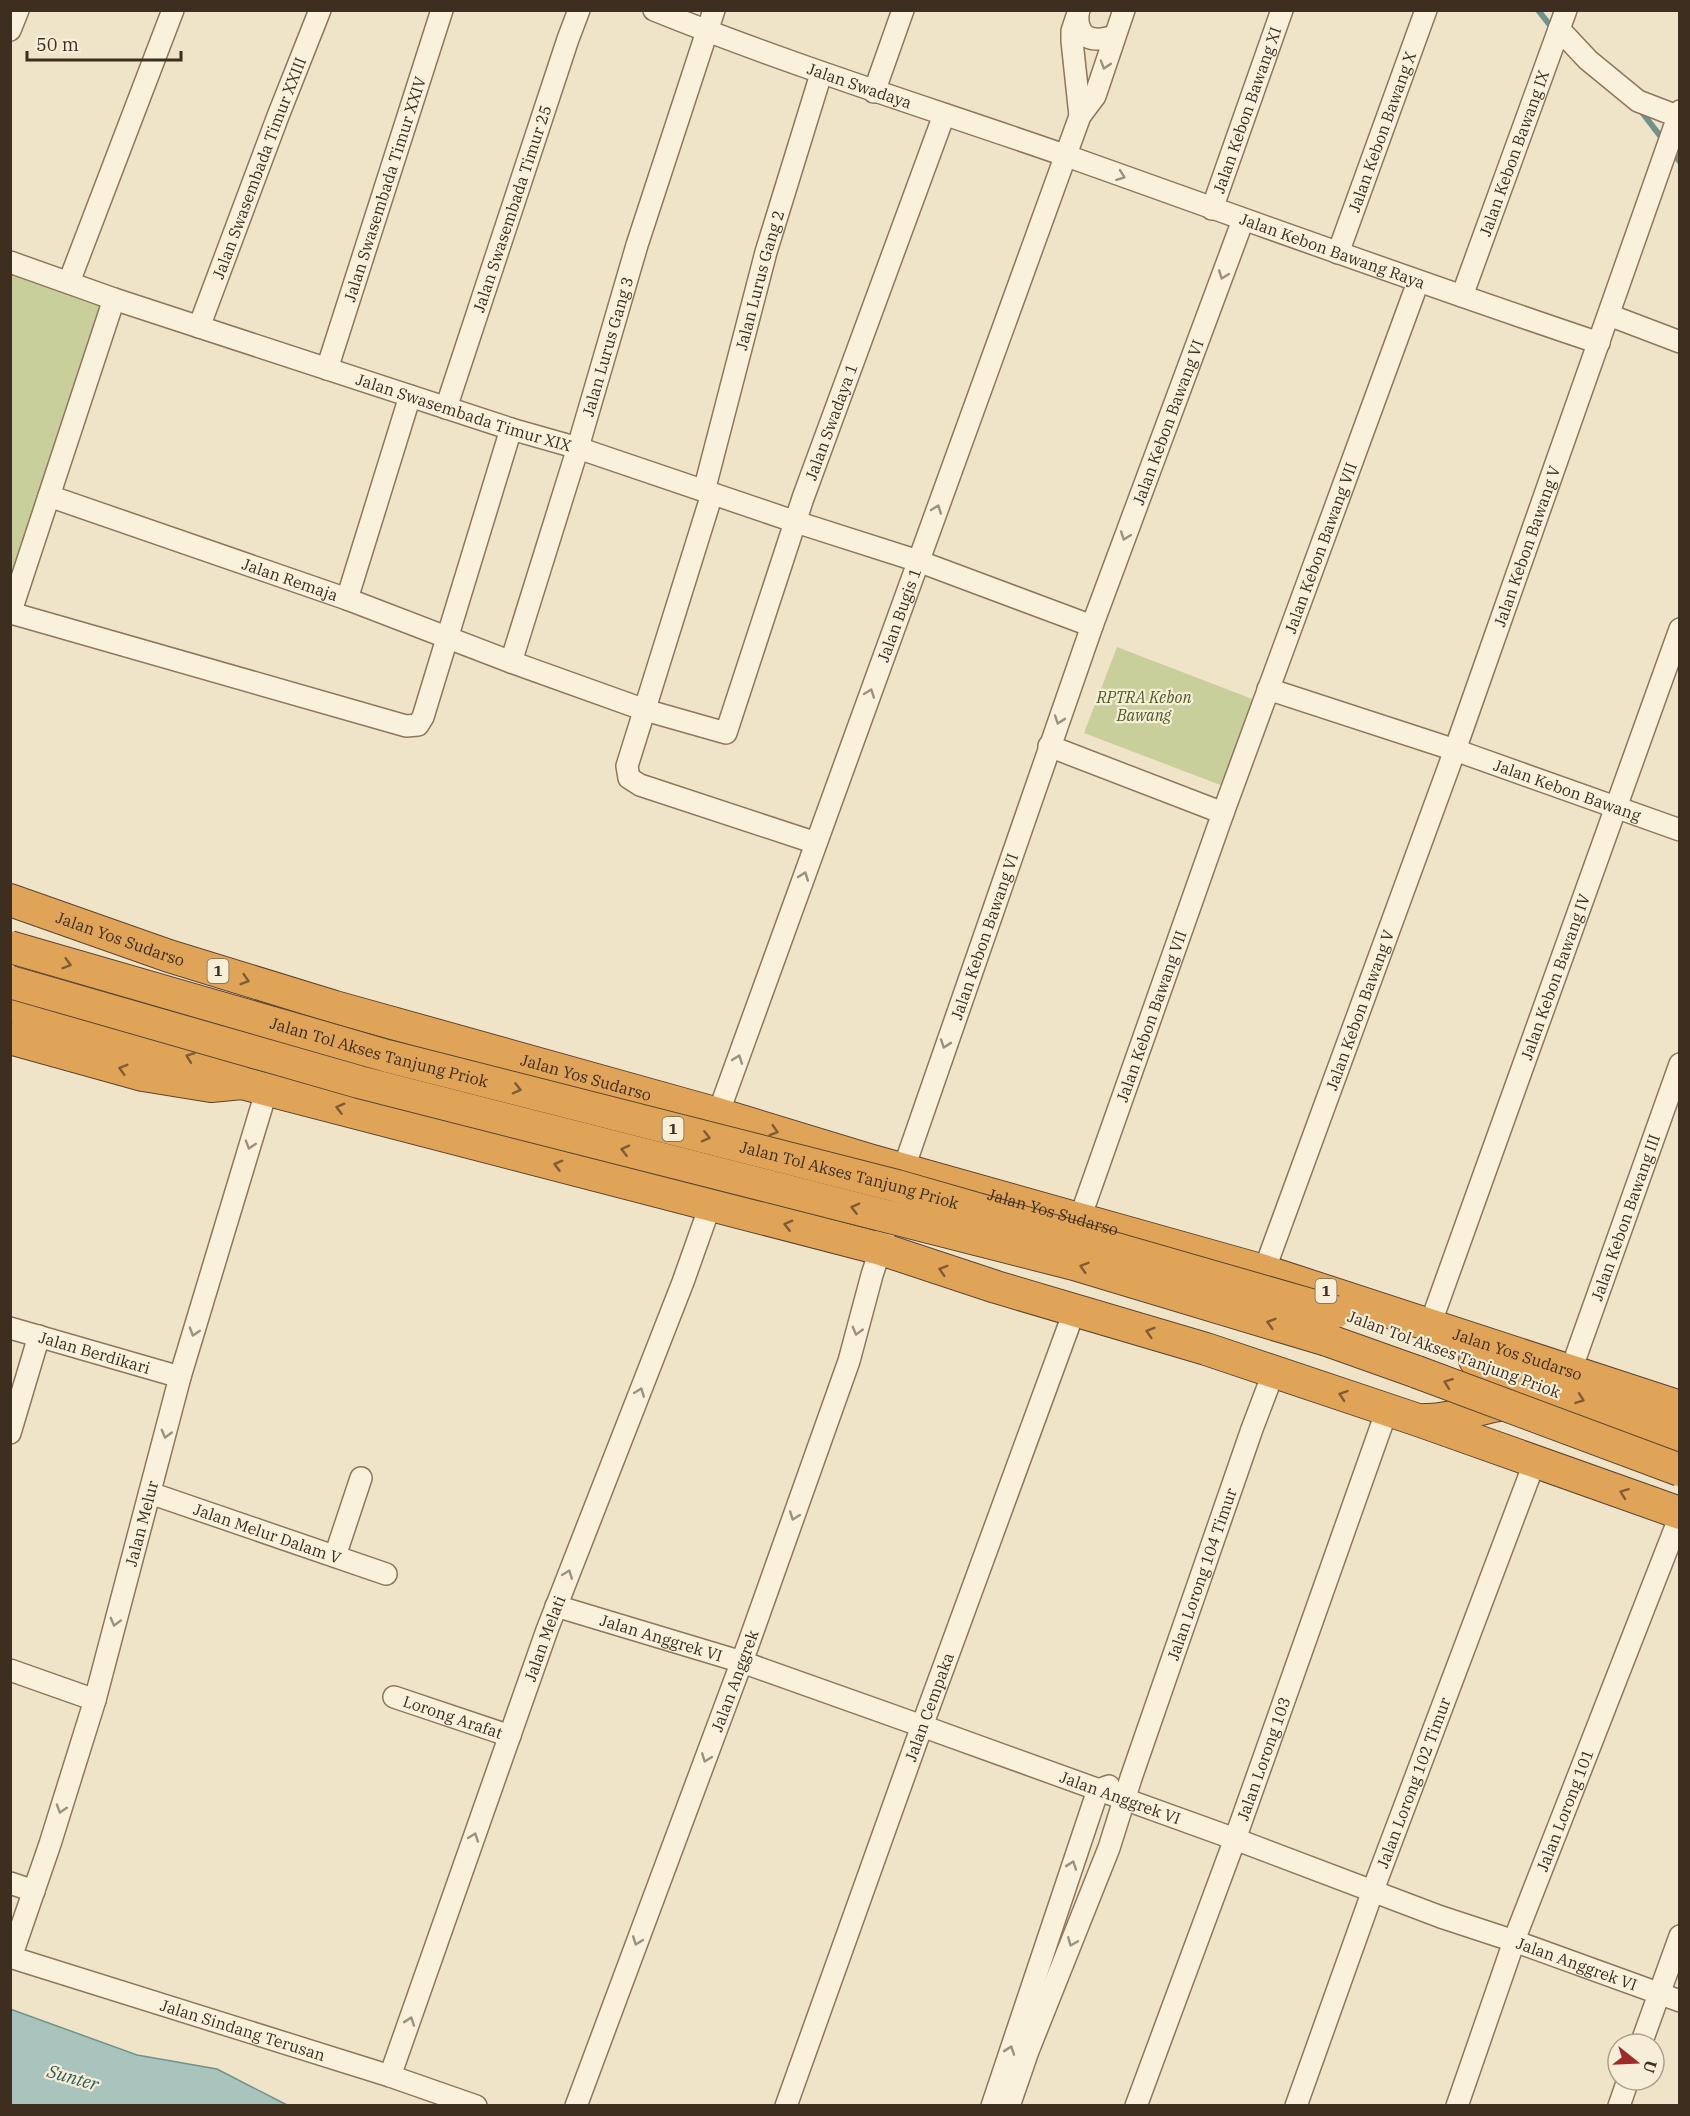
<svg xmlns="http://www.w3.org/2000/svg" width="1690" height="2116" viewBox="0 0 1690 2116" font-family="'IBM Plex Serif',serif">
  <rect width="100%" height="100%" fill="#f0e4c8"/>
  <!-- green -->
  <g fill="#c9cf9b">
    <path d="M 11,274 L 106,301 L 11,601 Z"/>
    <path d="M 1117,647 L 1255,700 L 1223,786 L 1084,733 Z"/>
  </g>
  <!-- water -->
  <path fill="#a9c4bc" stroke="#6f938a" stroke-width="1.5" d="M 10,2009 L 137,2055 L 217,2069 L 287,2105 L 11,2105 Z"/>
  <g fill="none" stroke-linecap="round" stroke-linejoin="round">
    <!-- stream -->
    <g stroke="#6f938a" stroke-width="6">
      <path d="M 1538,10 L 1553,29"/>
      <path d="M 1641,111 L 1664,141"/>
      <path d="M 1672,151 L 1680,162"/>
    </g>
    <!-- minor casing -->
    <g stroke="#8d765c" stroke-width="24">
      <g id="minor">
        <path id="s1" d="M 654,10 C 790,65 929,108 1067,156 C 1244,219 1420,283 1599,343"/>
        <path d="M 1079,10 L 1072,31 L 1072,41 L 1080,116"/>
        <path d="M 1078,13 C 1076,39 1093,43 1114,36"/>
        <path d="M 1559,29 L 1588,60 L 1638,101 L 1677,116"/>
        <path d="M 10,30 L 18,10"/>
        <path d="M 874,92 L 903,10"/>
        <path id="s2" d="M 1212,209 L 1282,10"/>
        <path id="s3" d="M 1338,253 L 1426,10"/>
        <path id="s4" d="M 10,262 L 114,299 L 511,429 L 578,448 L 796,522 L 918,561 L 1092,626"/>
        <path d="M 69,282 L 173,10"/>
        <path id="s5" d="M 1462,296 L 1566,10"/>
        <path d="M 1609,315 L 1680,342"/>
        <path id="s6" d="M 199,327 L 278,116 L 320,10"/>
        <path id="s7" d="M 327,369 L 442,10"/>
        <path id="s8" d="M 446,408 L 568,39 L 579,10"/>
        <path id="s9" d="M 704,491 L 766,252 L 821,74"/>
        <path d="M 712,494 L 627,766 L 629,778 L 640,785 L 816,843"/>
        <path id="s10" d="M 49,496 L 347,599 L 511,662 L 645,710 L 726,733 L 803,498 L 944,115"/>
        <path d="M 347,599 L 410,396"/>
        <path d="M 11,613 L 406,726 L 418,725 L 423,717 L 511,429"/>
        <path d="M 10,614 L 114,299"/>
        <path id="s11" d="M 511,662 L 576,454 L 637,245 L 714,10"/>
        <path id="s12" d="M 1268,689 L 1455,750 L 1680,830"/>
        <path d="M 1049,746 L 1223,813"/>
        <path id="s13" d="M 718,1114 L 1080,116 L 1095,96 L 1124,10"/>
        <path id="s14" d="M 899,1182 L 1092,626 L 1243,220"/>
        <path id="s15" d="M 1080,1218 L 1223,813 L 1418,282"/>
        <path id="s16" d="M 1264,1271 L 1455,750 L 1680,111"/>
        <path id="s17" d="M 1430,1325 L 1680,629"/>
        <path id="s18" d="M 10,1328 L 180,1377"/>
        <path id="s19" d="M 1571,1370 L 1680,1064"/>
        <path d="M 10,1433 L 39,1336"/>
        <path id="s20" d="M 150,1493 L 386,1574"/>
        <path d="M 335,1556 L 361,1478"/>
        <path id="s21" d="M 556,1606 L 742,1662 L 922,1726 L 1235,1839 L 1441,1917 L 1514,1941 L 1680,2001"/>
        <path d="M 10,1670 L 95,1700"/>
        <path id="s22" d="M 394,1697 L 510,1736"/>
        <path d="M 10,1883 L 34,1891"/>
        <path id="s23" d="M 10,1957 L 390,2076 L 476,2106"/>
        <path id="s24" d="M 11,1957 L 50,1844 L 95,1700 L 180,1377 L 267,1089"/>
        <path d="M 1641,2044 L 1680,1936"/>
        <path id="s25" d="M 390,2076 L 547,1630 L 683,1282 L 710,1206"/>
        <path id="s26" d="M 576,2106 L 748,1645 L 849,1361 L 872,1275 L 884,1238"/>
        <path id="s27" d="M 786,2106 L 922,1726 L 1075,1309"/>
        <path d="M 992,2106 L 1098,1790 L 1109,1786"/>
        <path id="s28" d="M 1009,2106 L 1028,2051 L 1109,1848 L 1131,1778 L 1252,1429 L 1274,1371"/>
        <path id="s29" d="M 1136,2106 L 1235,1839 L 1387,1410"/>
        <path id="s30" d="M 1296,2106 L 1376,1882 L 1535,1461"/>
        <path id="s31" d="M 1457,2106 L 1518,1930 L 1680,1516"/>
        <path d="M 1619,2106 L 1628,2080"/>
      </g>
    </g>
    <!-- highway casing -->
    <g stroke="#5b4430" stroke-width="34">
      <g id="highway">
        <path id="s32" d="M 10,900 L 169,956 L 335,1007 L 718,1114 L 869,1160 L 1264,1271 L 1680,1407"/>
        <path d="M 10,1005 L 190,1056 L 213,1065 L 242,1083"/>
        <path d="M 10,1038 L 143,1075 L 211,1086 L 242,1083 L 881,1249 L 996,1287 L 1206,1349 L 1418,1420 L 1680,1513"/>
        <path d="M 1327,1340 L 1417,1372"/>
        <path d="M 1475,1360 L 1680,1436"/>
        <path d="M 1425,1420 C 1457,1421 1486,1402 1518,1404"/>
      </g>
    </g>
    <!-- minor -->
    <use href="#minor" stroke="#faf1dc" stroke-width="21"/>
    <!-- highway -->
    <use href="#highway" stroke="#e0a458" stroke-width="32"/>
    <!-- highway-bridge casing -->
    <g stroke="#5b4430" stroke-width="34" stroke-linecap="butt">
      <g id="highway-bridge">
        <path id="s33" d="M 10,947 L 387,1056 L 897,1186 L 1335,1312"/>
        <path d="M 10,982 L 359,1082 L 1074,1264 L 1327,1340"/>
        <path d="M 1417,1372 L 1680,1470"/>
      </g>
    </g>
    <!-- highway-bridge -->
    <use href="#highway-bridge" stroke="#e0a458" stroke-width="32"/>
  </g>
  <!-- one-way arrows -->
  <defs><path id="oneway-chevron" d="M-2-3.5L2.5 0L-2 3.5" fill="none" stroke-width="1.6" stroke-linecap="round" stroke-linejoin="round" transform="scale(1.5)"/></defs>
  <g stroke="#9c907e">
    <use href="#oneway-chevron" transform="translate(1105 65) rotate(107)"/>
    <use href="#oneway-chevron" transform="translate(1121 176) rotate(20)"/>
    <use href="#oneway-chevron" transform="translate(1223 275) rotate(110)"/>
    <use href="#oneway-chevron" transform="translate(937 509) rotate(-70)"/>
    <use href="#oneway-chevron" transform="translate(1125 536) rotate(110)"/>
    <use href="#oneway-chevron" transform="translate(870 693) rotate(-70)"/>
    <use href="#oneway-chevron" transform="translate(1059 720) rotate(109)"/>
    <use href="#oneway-chevron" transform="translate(804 876) rotate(-70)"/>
    <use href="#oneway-chevron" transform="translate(945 1044) rotate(109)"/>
    <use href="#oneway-chevron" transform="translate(738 1059) rotate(-70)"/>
    <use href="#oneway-chevron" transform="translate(250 1145) rotate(107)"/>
    <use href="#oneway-chevron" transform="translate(857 1331) rotate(105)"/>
    <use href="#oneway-chevron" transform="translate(194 1332) rotate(107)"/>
    <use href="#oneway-chevron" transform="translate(640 1392) rotate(-69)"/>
    <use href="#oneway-chevron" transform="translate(166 1434) rotate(105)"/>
    <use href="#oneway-chevron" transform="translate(794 1516) rotate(110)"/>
    <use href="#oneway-chevron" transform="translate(568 1574) rotate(-69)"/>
    <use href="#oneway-chevron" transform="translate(115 1622) rotate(105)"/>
    <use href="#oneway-chevron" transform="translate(706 1758) rotate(111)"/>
    <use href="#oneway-chevron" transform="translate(61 1809) rotate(107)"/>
    <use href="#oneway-chevron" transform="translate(474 1837) rotate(-70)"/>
    <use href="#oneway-chevron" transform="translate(1072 1865) rotate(-71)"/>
    <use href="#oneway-chevron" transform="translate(637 1941) rotate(111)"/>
    <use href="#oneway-chevron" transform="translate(1072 1942) rotate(112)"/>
    <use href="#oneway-chevron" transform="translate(410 2021) rotate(-71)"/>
    <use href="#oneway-chevron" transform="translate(1010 2050) rotate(-71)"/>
  </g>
  <g stroke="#7e5d36">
    <use href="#oneway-chevron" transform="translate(67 964) rotate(16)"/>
    <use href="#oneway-chevron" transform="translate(245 980) rotate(17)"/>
    <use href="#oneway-chevron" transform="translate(190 1057) rotate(-160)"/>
    <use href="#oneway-chevron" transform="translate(123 1069) rotate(-164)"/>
    <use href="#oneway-chevron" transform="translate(517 1089) rotate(14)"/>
    <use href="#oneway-chevron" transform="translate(340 1108) rotate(-165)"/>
    <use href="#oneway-chevron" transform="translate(774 1131) rotate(17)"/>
    <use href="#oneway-chevron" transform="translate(706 1137) rotate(14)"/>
    <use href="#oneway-chevron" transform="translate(625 1150) rotate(-166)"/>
    <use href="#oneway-chevron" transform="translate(558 1165) rotate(-165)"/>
    <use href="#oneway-chevron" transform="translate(855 1208) rotate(-166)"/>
    <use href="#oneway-chevron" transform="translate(788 1225) rotate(-166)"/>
    <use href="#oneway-chevron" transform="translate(1084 1267) rotate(-163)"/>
    <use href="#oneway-chevron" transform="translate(943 1270) rotate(-162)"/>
    <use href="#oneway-chevron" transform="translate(1271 1323) rotate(-163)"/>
    <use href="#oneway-chevron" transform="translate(1150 1332) rotate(-163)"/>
    <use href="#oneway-chevron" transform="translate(1448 1383) rotate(-160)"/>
    <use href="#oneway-chevron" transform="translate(1343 1395) rotate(-161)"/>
    <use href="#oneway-chevron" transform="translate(1580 1399) rotate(20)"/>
    <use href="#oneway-chevron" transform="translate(1624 1493) rotate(-160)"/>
  </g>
  <g text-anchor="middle" stroke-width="4.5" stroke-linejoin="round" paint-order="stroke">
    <!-- shield labels -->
    <g fill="#f7eed8" stroke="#756857" stroke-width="1.5">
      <rect x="207.5" y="959" width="21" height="24" rx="4.5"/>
      <rect x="662.5" y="1117" width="21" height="24" rx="4.5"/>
      <rect x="1315.5" y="1279" width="21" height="24" rx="4.5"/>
    </g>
    <g font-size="15" font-weight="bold" fill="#3d2e20">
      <text x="218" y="976">1</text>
      <text x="673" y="1134">1</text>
      <text x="1326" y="1296">1</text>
    </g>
    <!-- street labels -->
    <g font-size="16" fill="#3d2e20" stroke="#f7eed8">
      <text dy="6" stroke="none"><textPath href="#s1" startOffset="219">Jalan Swadaya</textPath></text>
      <text dy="6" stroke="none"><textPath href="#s2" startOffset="105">Jalan Kebon Bawang XI</textPath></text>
      <text dy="6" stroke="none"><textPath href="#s3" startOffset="129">Jalan Kebon Bawang X</textPath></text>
      <text dy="6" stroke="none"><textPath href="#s5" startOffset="152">Jalan Kebon Bawang IX</textPath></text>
      <text dy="6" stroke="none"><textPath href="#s6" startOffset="170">Jalan Swasembada Timur XXIII</textPath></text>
      <text dy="6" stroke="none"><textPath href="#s7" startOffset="189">Jalan Swasembada Timur XXIV</textPath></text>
      <text dy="6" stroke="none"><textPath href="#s8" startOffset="210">Jalan Swasembada Timur 25</textPath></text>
      <text dy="6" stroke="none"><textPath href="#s1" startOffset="720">Jalan Kebon Bawang Raya</textPath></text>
      <text dy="6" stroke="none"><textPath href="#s9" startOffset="218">Jalan Lurus Gang 2</textPath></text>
      <text dy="6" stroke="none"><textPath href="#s11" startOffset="330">Jalan Lurus Gang 3</textPath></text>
      <text dy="6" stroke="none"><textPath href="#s4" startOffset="478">Jalan Swasembada Timur XIX</textPath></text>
      <text dy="6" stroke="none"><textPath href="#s10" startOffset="1046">Jalan Swadaya 1</textPath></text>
      <text dy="6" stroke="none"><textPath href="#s14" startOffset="806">Jalan Kebon Bawang VI</textPath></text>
      <text dy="6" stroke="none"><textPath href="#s15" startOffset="712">Jalan Kebon Bawang VII</textPath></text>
      <text dy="6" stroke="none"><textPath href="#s16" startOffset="771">Jalan Kebon Bawang V</textPath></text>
      <text dy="6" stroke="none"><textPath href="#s10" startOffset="255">Jalan Remaja</textPath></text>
      <text dy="6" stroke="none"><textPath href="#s13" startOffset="531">Jalan Bugis 1</textPath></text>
      <text dy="6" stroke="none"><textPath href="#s12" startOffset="316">Jalan Kebon Bawang</textPath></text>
      <text dy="6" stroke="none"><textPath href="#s14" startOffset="260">Jalan Kebon Bawang VI</textPath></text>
      <text dy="6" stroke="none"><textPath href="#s32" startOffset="117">Jalan Yos Sudarso</textPath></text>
      <text dy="6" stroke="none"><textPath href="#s17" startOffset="370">Jalan Kebon Bawang IV</textPath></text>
      <text dy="6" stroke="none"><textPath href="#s16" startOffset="278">Jalan Kebon Bawang V</textPath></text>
      <text dy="6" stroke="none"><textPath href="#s15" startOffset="214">Jalan Kebon Bawang VII</textPath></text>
      <text dy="6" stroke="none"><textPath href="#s33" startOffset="384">Jalan Tol Akses Tanjung Priok</textPath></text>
      <text dy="6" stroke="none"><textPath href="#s32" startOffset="603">Jalan Yos Sudarso</textPath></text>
      <text dy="6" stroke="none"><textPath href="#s33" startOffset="870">Jalan Tol Akses Tanjung Priok</textPath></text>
      <text dy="6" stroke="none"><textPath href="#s32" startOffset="1089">Jalan Yos Sudarso</textPath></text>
      <text dy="6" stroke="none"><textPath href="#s19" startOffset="162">Jalan Kebon Bawang III</textPath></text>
      <text dy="6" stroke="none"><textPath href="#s18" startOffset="88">Jalan Berdikari</textPath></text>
      <text dy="6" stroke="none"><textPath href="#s32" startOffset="1575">Jalan Yos Sudarso</textPath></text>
      <text transform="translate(1454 1354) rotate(20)" y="6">Jalan Tol Akses Tanjung Priok</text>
      <text dy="6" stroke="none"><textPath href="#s24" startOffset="453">Jalan Melur</textPath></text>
      <text dy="6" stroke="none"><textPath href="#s20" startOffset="124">Jalan Melur Dalam V</textPath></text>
      <text dy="6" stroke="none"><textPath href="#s28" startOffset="566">Jalan Lorong 104 Timur</textPath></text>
      <text dy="6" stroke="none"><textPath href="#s21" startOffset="110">Jalan Anggrek VI</textPath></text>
      <text dy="6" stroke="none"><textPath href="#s25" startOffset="464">Jalan Melati</textPath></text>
      <text dy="6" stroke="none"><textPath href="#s26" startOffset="454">Jalan Anggrek</textPath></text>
      <text dy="6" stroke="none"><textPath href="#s27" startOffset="424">Jalan Cempaka</textPath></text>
      <text dy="6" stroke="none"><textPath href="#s22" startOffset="62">Lorong Arafat</textPath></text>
      <text dy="6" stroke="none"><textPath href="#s29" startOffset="370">Jalan Lorong 103</textPath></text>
      <text dy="6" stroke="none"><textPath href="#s30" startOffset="344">Jalan Lorong 102 Timur</textPath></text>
      <text dy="6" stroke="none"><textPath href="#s21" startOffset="596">Jalan Anggrek VI</textPath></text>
      <text dy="6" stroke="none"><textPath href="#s31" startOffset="315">Jalan Lorong 101</textPath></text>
      <text dy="6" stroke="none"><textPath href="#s21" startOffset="1082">Jalan Anggrek VI</textPath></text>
      <text dy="6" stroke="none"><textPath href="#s23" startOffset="244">Jalan Sindang Terusan</textPath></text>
    </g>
    <!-- park labels -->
    <g font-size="16" font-style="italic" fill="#4d5a26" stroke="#f7eed8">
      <text x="1144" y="703">RPTRA Kebon<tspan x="1144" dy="18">Bawang</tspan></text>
    </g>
    <!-- water labels -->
    <g font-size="18" font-style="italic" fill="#2f5d5a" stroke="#f7eed8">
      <text transform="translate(73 2078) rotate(16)" y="6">Sunter</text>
    </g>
  </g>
  <!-- border -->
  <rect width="1690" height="2116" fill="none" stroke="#3d2e20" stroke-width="24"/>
  <!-- north arrow -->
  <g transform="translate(1636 2062) rotate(108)"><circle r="28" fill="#f7eed8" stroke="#ada18e" stroke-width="1.5"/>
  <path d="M0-4.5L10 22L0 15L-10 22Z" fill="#9e2a2b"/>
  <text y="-9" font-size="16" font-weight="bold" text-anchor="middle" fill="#3d2e20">U</text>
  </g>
  <!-- scale -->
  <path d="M27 51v9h154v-9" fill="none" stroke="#3d2e20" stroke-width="3"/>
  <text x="36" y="51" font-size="18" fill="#3d2e20" stroke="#f7eed8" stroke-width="4.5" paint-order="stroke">50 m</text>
</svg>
